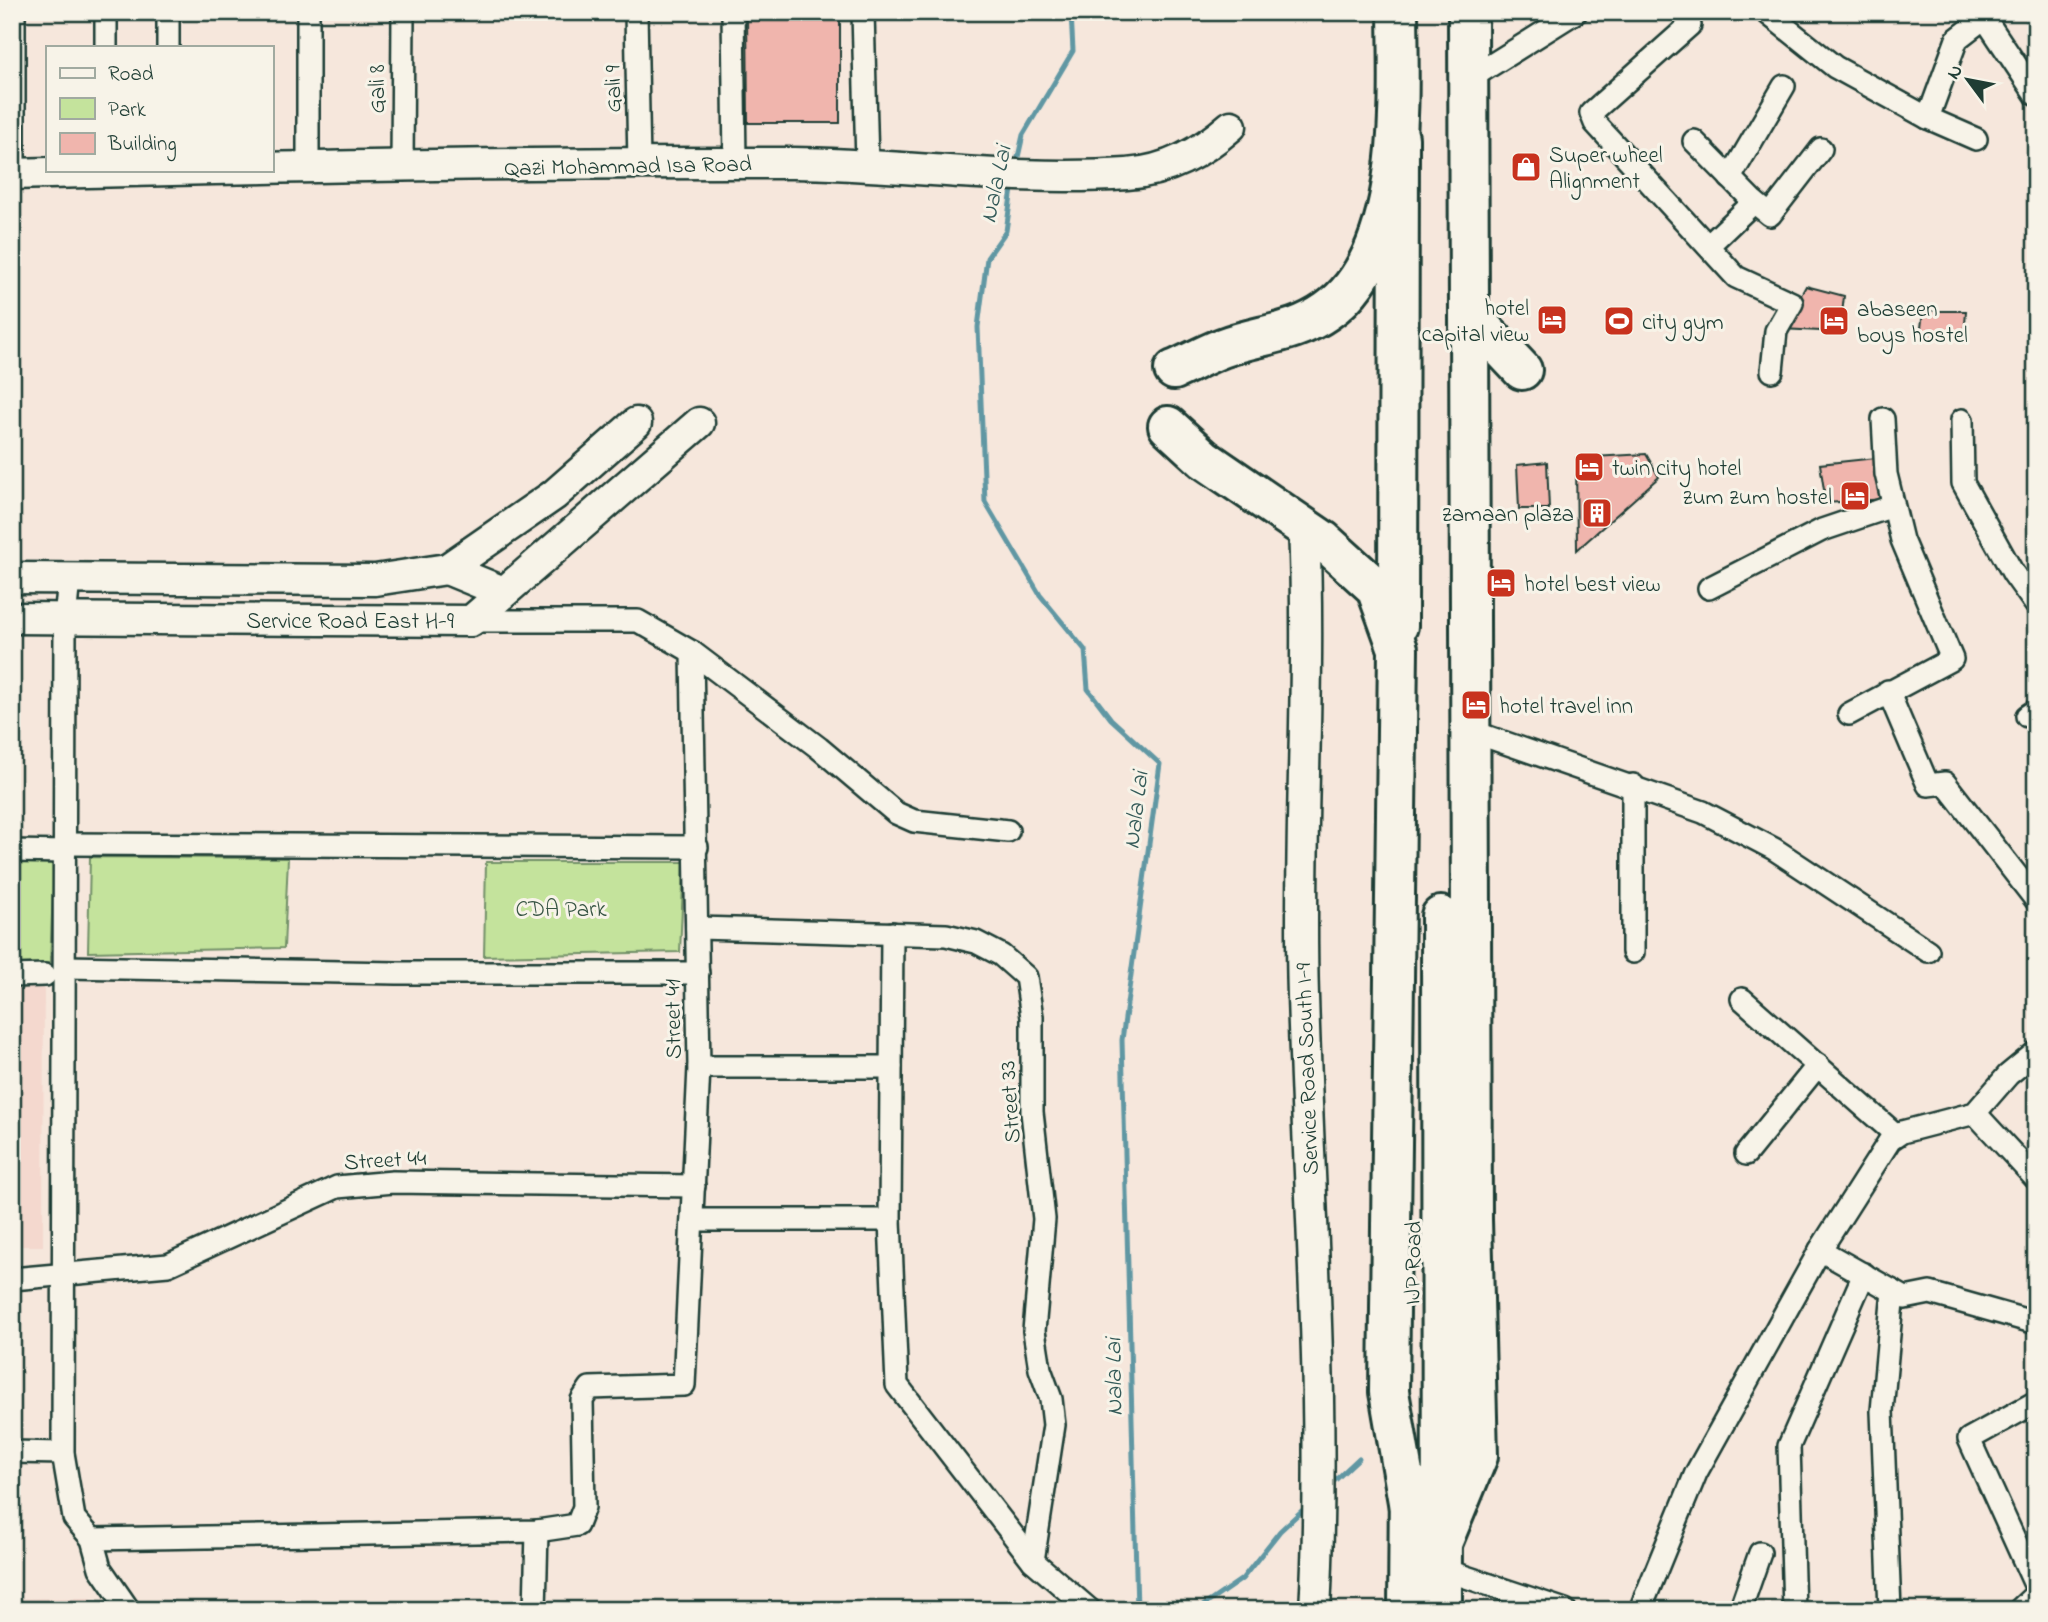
<svg xmlns="http://www.w3.org/2000/svg" width="2048" height="1622" viewBox="0 0 2048 1622" font-family="'Indie Flower',sans-serif">
  <rect width="100%" height="100%" fill="#f6e7dc"/>
  <filter id="ink" filterUnits="userSpaceOnUse"><feTurbulence type="fractalNoise" baseFrequency=".0143" numOctaves="2"/><feDisplacementMap in="SourceGraphic" scale="14" xChannelSelector="R" yChannelSelector="G"/><feConvolveMatrix kernelMatrix="1 2 1 2 8 2 1 2 1" color-interpolation-filters="sRGB"/></filter>
  <g filter="url(#ink)">
    <!-- built -->
    <g fill="#f4d8ce">
      <path d="M 12,981 L 44,981 L 43,1246 L 12,1246 Z"/>
      <path d="M 90,1598 L 98,1610 L 12,1610 L 12,1599 Z"/>
    </g>
    <!-- green -->
    <g fill="#c4e39c" stroke="#729068" stroke-width="2">
      <path d="M 90,857 L 288,858 L 284,948 L 88,952 Z"/>
      <path d="M 12,862 L 54,862 L 50,965 L 12,966 Z"/>
      <path d="M 486,862 L 684,862 L 680,952 L 484,956 Z"/>
    </g>
    <g fill="none" stroke-linecap="round" stroke-linejoin="round">
      <!-- stream -->
      <g stroke="#6097a3" stroke-width="5">
        <path d="M 1016,166 L 1023,135 L 1073,51 L 1071,12"/>
        <path d="M 1013,182 L 1006,231 L 987,258 L 978,327 L 985,502 L 1040,595 L 1085,650 L 1088,689 L 1111,719 L 1160,764 L 1122,1040 L 1137,1610"/>
        <path d="M 1328,1487 L 1359,1458"/>
        <path d="M 1197,1610 L 1242,1579 L 1280,1531 L 1308,1505"/>
      </g>
    </g>
    <!-- building -->
    <g fill="#f0b5ad" stroke="#1f3d34" stroke-width="2">
      <path d="M 747,12 L 840,12 L 840,123 L 748,123 Z"/>
      <path d="M 1806,286 L 1844,296 L 1840,332 L 1782,329 Z"/>
      <path d="M 1923,311 L 1966,311 L 1964,338 L 1920,337 Z"/>
      <path d="M 1646,454 L 1659,477 L 1577,550 L 1576,458 Z"/>
      <path d="M 1876,458 L 1886,499 L 1826,503 L 1820,464 Z"/>
      <path d="M 1547,462 L 1549,509 L 1519,509 L 1517,465 Z"/>
    </g>
    <g fill="none" stroke-linecap="round" stroke-linejoin="round">
      <!-- street casing -->
      <g stroke="#1f3d34" stroke-width="26">
        <g id="street">
          <path d="M 308,12 L 308,169"/>
          <path d="M 636,12 L 639,164"/>
          <path d="M 733,12 L 735,163"/>
          <path d="M 863,12 L 867,164"/>
          <path d="M 1766,12 L 1835,67 L 1928,118 L 1976,139"/>
          <path d="M 1984,17 L 2036,95"/>
          <path d="M 1690,25 L 1591,113 L 1595,123 L 1736,277 L 1792,303 L 1776,331 L 1772,371"/>
          <path d="M 106,47 L 106,12"/>
          <path d="M 168,47 L 168,12"/>
          <path d="M 1469,79 L 1576,12"/>
          <path d="M 1928,118 L 1957,39 L 1992,12"/>
          <path d="M 1694,141 L 1754,202 L 1708,246"/>
          <path d="M 402,167 L 403,12"/>
          <path d="M 14,174 L 14,12"/>
          <path d="M 1730,178 L 1784,86"/>
          <path d="M 1754,202 L 1770,215 L 1821,149"/>
          <path d="M 1962,420 L 1963,483 L 2013,573 L 2036,605"/>
          <path d="M 69,579 L 65,619 L 63,1453 L 74,1518 L 92,1539 L 100,1568 L 129,1610"/>
          <path d="M 1709,588 L 1822,530 L 1893,506"/>
          <path d="M 471,621 L 638,621 L 692,652 L 819,748 L 896,813 L 914,821 L 1008,831"/>
          <path d="M 1888,691 L 1928,785 L 1945,783 L 2036,900"/>
          <path d="M 1849,714 L 1952,659 L 1902,540 L 1886,474 L 1883,419"/>
          <path d="M 2027,716 L 2036,710"/>
          <path d="M 1471,731 L 1703,812 L 1774,849 L 1928,951"/>
          <path d="M 65,844 L 697,847"/>
          <path d="M 12,851 L 65,852"/>
          <path d="M 697,928 L 946,935 L 976,942 L 1001,955 L 1026,977 L 1032,1017 L 1032,1112 L 1044,1219 L 1034,1331 L 1040,1369 L 1051,1399 L 1054,1425 L 1033,1561"/>
          <path d="M 892,933 L 890,1220 L 897,1385 L 1033,1561 L 1090,1610"/>
          <path d="M 1633,952 L 1633,785"/>
          <path d="M 65,967 L 397,973 L 698,973"/>
          <path d="M 12,976 L 45,975"/>
          <path d="M 1742,999 L 1895,1134"/>
          <path d="M 699,1067 L 891,1067"/>
          <path d="M 1975,1113 L 2036,1179"/>
          <path d="M 1746,1154 L 1818,1065"/>
          <path d="M 693,1220 L 890,1220"/>
          <path d="M 1820,1250 L 1905,1298 L 1930,1293 L 2036,1323"/>
          <path d="M 12,1279 L 168,1265 L 337,1187 L 393,1182 L 694,1186"/>
          <path d="M 2036,1402 L 1969,1439 L 2036,1587"/>
          <path d="M 12,1452 L 63,1453"/>
          <path d="M 92,1539 L 537,1531 L 577,1525 L 584,1507 L 582,1400 L 590,1388 L 684,1385 L 699,1067 L 692,652"/>
          <path d="M 1442,1569 L 1565,1610"/>
          <path d="M 535,1610 L 537,1531"/>
          <path d="M 1640,1610 L 1696,1473 L 1820,1250 L 1890,1140 L 1902,1132 L 1975,1113 L 2008,1075 L 2036,1052"/>
          <path d="M 1740,1610 L 1760,1553"/>
          <path d="M 1794,1610 L 1789,1446 L 1864,1274"/>
          <path d="M 1890,1610 L 1882,1411 L 1893,1291"/>
          <path d="M 2019,1610 L 2036,1594"/>
        </g>
      </g>
      <!-- secondary casing -->
      <g stroke="#1f3d34" stroke-width="35">
        <g id="secondary">
          <path d="M 12,174 C 272,167 533,162 793,163 C 903,164 1016,182 1127,174 C 1168,171 1200,153 1231,126"/>
          <path d="M 1304,528 C 1311,684 1298,840 1303,996 C 1309,1201 1326,1405 1315,1610"/>
          <path d="M 447,569 L 503,592"/>
          <path d="M 12,578 L 375,580 L 447,569 L 554,495 L 636,423"/>
          <path d="M 12,618 L 471,621 L 699,423"/>
        </g>
      </g>
      <!-- highway casing -->
      <g stroke="#1f3d34" stroke-width="44">
        <g id="highway">
          <path d="M 1469,314 L 1522,370"/>
          <path d="M 1174,370 C 1190,363 1206,354 1222,348 C 1259,334 1293,335 1327,311 C 1408,255 1399,100 1398,12"/>
          <path d="M 1168,426 L 1204,459 L 1324,541 L 1376,588 L 1398,649 L 1389,1392 L 1409,1508"/>
          <path d="M 1398,626 L 1399,138"/>
          <path d="M 1441,916 L 1442,1610"/>
          <path d="M 1443,1541 L 1478,1456 L 1472,1220 L 1468,12"/>
          <path d="M 1408,1610 L 1409,1482"/>
        </g>
      </g>
      <!-- street -->
      <use href="#street" stroke="#f7f3e8" stroke-width="21"/>
      <!-- secondary -->
      <use href="#secondary" stroke="#f7f3e8" stroke-width="30"/>
      <!-- highway -->
      <use href="#highway" stroke="#f7f3e8" stroke-width="38"/>
    </g>
  </g>
  <!-- icons -->
  <defs>
    <g id="shop-square" transform="scale(1.575)"><rect x="-9" y="-9" width="18" height="18" rx="4" fill="#c8321e" stroke="#f7f3e8"/><path d="M-5-2.5h2.3a2.7 3.5 0 0 1 5.4 0H5L5.5 6h-11ZM-1.5-2.5h3a1.5 2.3 0 0 0-3 0Z" fill="#fff"/></g>
    <g id="hotel-square" transform="scale(1.575)"><rect x="-9" y="-9" width="18" height="18" rx="4" fill="#c8321e" stroke="#f7f3e8"/><path d="M-6-4.5h1.5V1H6V5H4.5V3h-9V5H-6ZM-4 0a1.8 1.8 0 1 1 3.6 0ZM.5 0V-2.5h3Q6-2.5 6 0Z" fill="#fff"/></g>
    <g id="stadium-square" transform="scale(1.575)"><rect x="-9" y="-9" width="18" height="18" rx="4" fill="#c8321e" stroke="#f7f3e8"/><path d="M0-5a6.5 5 0 1 0 0 10a6.5 5 0 1 0 0-10ZM-3.5-1.8h7v3.6h-7Z" fill="#fff"/></g>
    <g id="building-square" transform="scale(1.575)"><rect x="-9" y="-9" width="18" height="18" rx="4" fill="#c8321e" stroke="#f7f3e8"/><path d="M-4-6H4V6H1V3H-1V6H-4ZM-2.5-4.3h1.7v1.8h-1.7ZM.8-4.3h1.7v1.8H.8ZM-2.5-1h1.7V.8h-1.7ZM.8-1h1.7V.8H.8Z" fill="#fff"/></g>
  </defs>
  <g fill-rule="evenodd">
    <use href="#shop-square" x="1526" y="167"/>
    <use href="#hotel-square" x="1552" y="320"/>
    <use href="#stadium-square" x="1619" y="321"/>
    <use href="#hotel-square" x="1834" y="321"/>
    <use href="#hotel-square" x="1589" y="467"/>
    <use href="#hotel-square" x="1855" y="496"/>
    <use href="#building-square" x="1597" y="513"/>
    <use href="#hotel-square" x="1501" y="583"/>
    <use href="#hotel-square" x="1476" y="705"/>
  </g>
  <g text-anchor="middle" stroke-width="6" stroke-linejoin="round" paint-order="stroke">
    <!-- street labels -->
    <g font-size="23" fill="#1f3d34" stroke="#f7f3e8">
      <text transform="translate(376 89) rotate(-90)" y="8">Gali 8</text>
      <text transform="translate(612 89) rotate(-91)" y="8">Gali 9</text>
      <text transform="translate(628 165) rotate(-1)" y="8">Qazi Mohammad Isa Road</text>
      <text x="350" y="628">Service Road East H-9</text>
      <text transform="translate(672 1019) rotate(-91)" y="8">Street 41</text>
      <text transform="translate(1306 1069) rotate(-92)" y="8">Service Road South I-9</text>
      <text transform="translate(1009 1102) rotate(-94)" y="8">Street 33</text>
      <text transform="translate(385 1159) rotate(-3)" y="8">Street 44</text>
      <text transform="translate(1412 1263) rotate(-89)" y="8">IJP Road</text>
    </g>
    <!-- poi labels -->
    <g font-size="23" fill="#1f3d34" stroke="#f7f3e8" text-anchor="start">
      <text x="1549" y="162">Super wheel<tspan x="1549" dy="26">Alignment</tspan></text>
      <text x="1529" y="315" text-anchor="end">hotel<tspan x="1529" dy="26">capital view</tspan></text>
      <text x="1857" y="316">abaseen<tspan x="1857" dy="26">boys hostel</tspan></text>
      <text x="1642" y="329">city gym</text>
      <text x="1612" y="475">twin city hotel</text>
      <text x="1832" y="504" text-anchor="end">zum zum hostel</text>
      <text x="1574" y="521" text-anchor="end">zamaan plaza</text>
      <text x="1524" y="591">hotel best view</text>
      <text x="1499" y="713">hotel travel inn</text>
    </g>
    <!-- park labels -->
    <g font-size="23" fill="#385644" stroke="#f7f3e8">
      <text x="561" y="916">CDA Park</text>
    </g>
    <!-- water labels -->
    <g font-size="24" font-style="italic" fill="#355b59" stroke="#f7f3e8">
      <text transform="translate(995 184) rotate(-78)" y="8">Nala Lai</text>
      <text transform="translate(1135 810) rotate(-83)" y="8">Nala Lai</text>
      <text transform="translate(1113 1377) rotate(-91)" y="8">Nala Lai</text>
    </g>
  </g>
  <!-- margin -->
  <rect width="2048" height="1622" fill="none" stroke="#f7f3e8" stroke-width="42"/>
  <rect x="21" y="21" width="2006" height="1580" fill="none" stroke="#1f3d34" stroke-width="2.5" filter="url(#ink)"/>
  <!-- legend -->
  <rect x="46" y="46" width="228" height="126" fill="#f7f3e8" stroke="#a1aaa0" stroke-width="2"/>
  <rect x="60" y="68" width="35" height="10" fill="#f7f3e8" stroke="#a1aaa0" stroke-width="2"/>
  <text x="108" y="80" font-size="21" fill="#1f3d34">Road</text>
  <rect x="60" y="98" width="35" height="21" fill="#c4e39c" stroke="#a1aaa0" stroke-width="2"/>
  <text x="108" y="116" font-size="21" fill="#1f3d34">Park</text>
  <rect x="60" y="133" width="35" height="21" fill="#f0b5ad" stroke="#a1aaa0" stroke-width="2"/>
  <text x="108" y="150" font-size="21" fill="#1f3d34">Building</text>
  <!-- north arrow -->
  <g transform="translate(1968 80) rotate(302)" stroke="#f7f3e8" stroke-width="5" paint-order="stroke">
  <path d="M0-5L12 26L0 18L-12 26Z" fill="#1f3d34"/>
  <text y="-10" font-size="19" font-weight="bold" text-anchor="middle" fill="#1f3d34">N</text>
  </g>
</svg>
